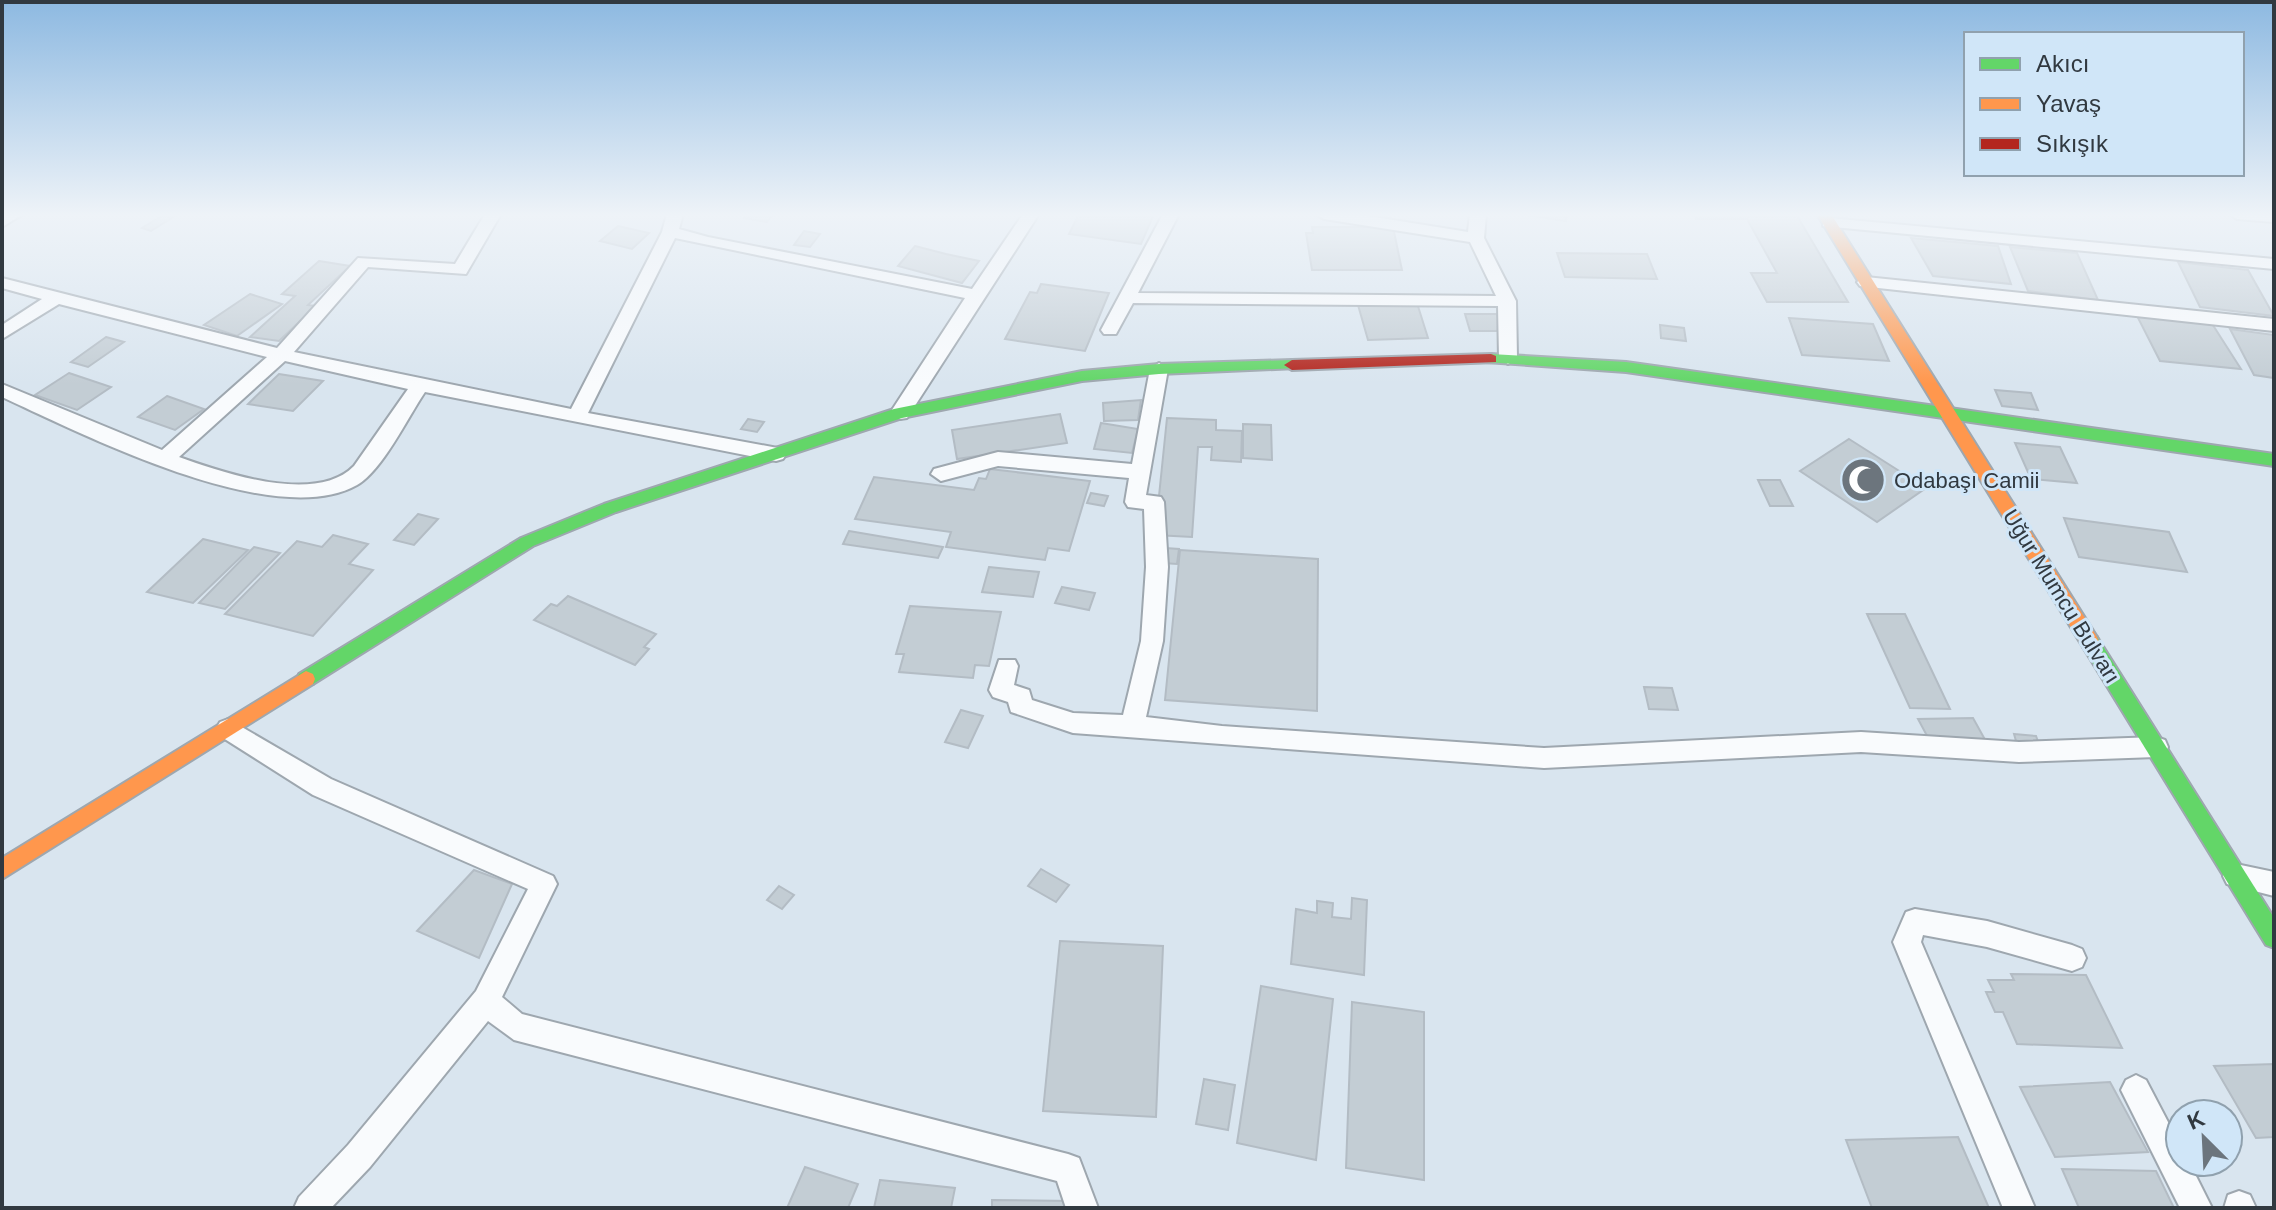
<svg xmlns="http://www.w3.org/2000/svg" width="2276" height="1210" viewBox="0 0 2276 1210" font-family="Helvetica,sans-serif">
  <rect width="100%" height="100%" fill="#d9e5ef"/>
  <!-- building -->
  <g fill="#c3cdd4" stroke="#b3bcc4" stroke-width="2">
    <path d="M 165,214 L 178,214 L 151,231 L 142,228 Z"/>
    <path d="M 747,214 L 773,214 L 767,222 L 744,218 Z"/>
    <path d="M 1079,214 L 1154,214 L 1141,244 L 1069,234 Z"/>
    <path d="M 1521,214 L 1567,214 L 1566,221 Z"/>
    <path d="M 1694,214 L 1796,214 L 1848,302 L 1767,302 L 1751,273 L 1777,273 L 1747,219 L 1696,219 Z"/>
    <path d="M 618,226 L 649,233 L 632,249 L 600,241 Z"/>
    <path d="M 1312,227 L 1393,227 L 1402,270 L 1312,270 L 1306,233 L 1313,233 Z"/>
    <path d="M 804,231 L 820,234 L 810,247 L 794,245 Z"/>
    <path d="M 1911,238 L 1998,246 L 2011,284 L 1933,276 Z"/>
    <path d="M 915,246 L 946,254 L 979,261 L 962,283 L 898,266 Z"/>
    <path d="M 2010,247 L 2077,253 L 2098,300 L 2028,291 Z"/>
    <path d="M 1557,253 L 1647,254 L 1657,279 L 1565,277 Z"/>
    <path d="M 319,261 L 350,266 L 308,305 L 316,306 L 279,341 L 250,337 L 295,296 L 282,294 Z"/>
    <path d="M 2178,262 L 2248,270 L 2274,316 L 2200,307 Z"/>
    <path d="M 1041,284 L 1109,293 L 1085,351 L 1005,339 L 1030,292 L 1037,293 Z"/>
    <path d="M 250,294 L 282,304 L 237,336 L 204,325 Z"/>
    <path d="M 1417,303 L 1428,338 L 1368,340 L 1358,305 Z"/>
    <path d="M 2135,312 L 2209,319 L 2241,369 L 2160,361 Z"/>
    <path d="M 1465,314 L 1497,314 L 1502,331 L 1470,331 Z"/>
    <path d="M 1789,318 L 1873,324 L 1889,361 L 1802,355 Z"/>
    <path d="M 1660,325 L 1684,328 L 1686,341 L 1661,338 Z"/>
    <path d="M 2230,329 L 2274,335 L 2274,378 L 2254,375 Z"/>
    <path d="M 106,337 L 124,342 L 88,367 L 71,362 Z"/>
    <path d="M 69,373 L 111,387 L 77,410 L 35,395 Z"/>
    <path d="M 279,374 L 323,381 L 293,411 L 248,404 Z"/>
    <path d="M 1995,390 L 2031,393 L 2038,410 L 2002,406 Z"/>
    <path d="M 167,396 L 204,409 L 175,430 L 138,417 Z"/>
    <path d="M 1141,400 L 1138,420 L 1104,421 L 1103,403 Z"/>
    <path d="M 1060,414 L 1067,443 L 957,459 L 952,430 Z"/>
    <path d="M 1167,418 L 1216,420 L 1216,430 L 1242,431 L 1241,462 L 1211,460 L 1212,447 L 1198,447 L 1192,537 L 1155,535 Z"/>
    <path d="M 748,419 L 764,422 L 757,432 L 741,429 Z"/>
    <path d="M 1101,423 L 1138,429 L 1132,453 L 1094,449 Z"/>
    <path d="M 1243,424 L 1271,425 L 1272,460 L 1243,458 Z"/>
    <path d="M 1849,439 L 1926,488 L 1877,522 L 1800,471 Z"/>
    <path d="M 2015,443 L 2060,447 L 2077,483 L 2031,479 Z"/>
    <path d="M 990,469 L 1090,481 L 1069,551 L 1048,548 L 1045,560 L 946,547 L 951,532 L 855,519 L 874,477 L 974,490 L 979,478 L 986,479 Z"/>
    <path d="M 1758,480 L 1780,480 L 1793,506 L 1770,506 Z"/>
    <path d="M 1091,493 L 1108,496 L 1104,506 L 1087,503 Z"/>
    <path d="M 418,514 L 438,519 L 414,545 L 394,540 Z"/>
    <path d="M 2064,518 L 2169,532 L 2187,572 L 2079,557 Z"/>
    <path d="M 849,531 L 943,547 L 938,558 L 843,544 Z"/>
    <path d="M 333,535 L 368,544 L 349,564 L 373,570 L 313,636 L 225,614 L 297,541 L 322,547 Z"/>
    <path d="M 203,539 L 248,550 L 193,603 L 147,592 Z"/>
    <path d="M 254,547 L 280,553 L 225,609 L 199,603 Z"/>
    <path d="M 1165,548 L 1179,549 L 1177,564 L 1163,563 Z"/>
    <path d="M 1180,550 L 1318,559 L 1317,711 L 1165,700 Z"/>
    <path d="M 989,567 L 1039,572 L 1033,597 L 982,592 Z"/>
    <path d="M 1062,587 L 1095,593 L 1089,610 L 1055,603 Z"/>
    <path d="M 568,596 L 656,634 L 644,647 L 649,649 L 635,665 L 534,620 L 551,604 L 557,606 Z"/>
    <path d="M 910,606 L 1001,612 L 989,666 L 975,665 L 973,678 L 899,672 L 904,654 L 896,654 Z"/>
    <path d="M 1867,614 L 1905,614 L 1950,709 L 1910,708 Z"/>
    <path d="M 1644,687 L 1672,688 L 1678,710 L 1649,709 Z"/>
    <path d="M 961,710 L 983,716 L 968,748 L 945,742 Z"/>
    <path d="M 1973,718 L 1988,745 L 1933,747 L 1918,719 Z"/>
    <path d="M 2014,734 L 2036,736 L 2041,750 L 2018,748 Z"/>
    <path d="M 1041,869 L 1069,885 L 1056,902 L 1028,886 Z"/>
    <path d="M 474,870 L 512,884 L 479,958 L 417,931 Z"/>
    <path d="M 779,886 L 794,895 L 782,909 L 767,900 Z"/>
    <path d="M 1352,898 L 1367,900 L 1364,975 L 1291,964 L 1296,909 L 1317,913 L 1317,901 L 1333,903 L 1332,917 L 1351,919 Z"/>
    <path d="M 1060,941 L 1163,946 L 1156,1117 L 1043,1111 Z"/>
    <path d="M 2011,974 L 2086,975 L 2122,1048 L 2017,1044 L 2003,1012 L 1995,1012 L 1986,992 L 1994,992 L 1988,980 L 2014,980 Z"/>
    <path d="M 1261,986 L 1333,999 L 1316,1160 L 1237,1143 Z"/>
    <path d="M 1352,1002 L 1424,1012 L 1424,1180 L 1346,1168 Z"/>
    <path d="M 2274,1064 L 2274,1137 L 2256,1138 L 2214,1066 Z"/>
    <path d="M 1204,1079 L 1235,1085 L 1228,1130 L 1196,1124 Z"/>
    <path d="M 2110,1082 L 2148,1152 L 2055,1157 L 2020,1087 Z"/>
    <path d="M 1958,1137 L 1989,1208 L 1872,1208 L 1846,1140 Z"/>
    <path d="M 805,1167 L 858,1184 L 848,1208 L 787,1208 Z"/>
    <path d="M 2062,1169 L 2156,1171 L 2174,1208 L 2079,1208 Z"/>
    <path d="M 880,1180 L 955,1188 L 951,1208 L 874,1208 Z"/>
    <path d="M 992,1200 L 1072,1201 L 1072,1208 L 992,1208 Z"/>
  </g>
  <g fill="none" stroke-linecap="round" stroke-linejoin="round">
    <!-- street casing -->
    <g stroke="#9ea7af" stroke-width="4">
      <g id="street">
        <path d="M 23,214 L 2,227 L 3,214 Z"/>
        <path d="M 485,214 L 501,214 L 466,274 L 368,267 L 294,352 L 571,409 L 662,232 L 667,214 L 683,214 L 679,229 L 708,237 L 972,289 L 1023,214 L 1039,214 L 907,418 L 900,419 L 890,413 L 965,298 L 675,238 L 588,413 L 783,449 L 786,454 L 783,459 L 776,461 L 425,392 C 408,417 382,471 357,485 C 274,532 83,434 2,397 L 2,384 L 162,450 L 267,357 L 59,304 L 2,339 L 2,325 L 42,299 L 2,288 L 2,278 L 277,348 L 358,258 L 455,264 ZM 285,361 L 408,389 L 354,466 C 316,505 224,473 179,457 Z"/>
        <path d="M 1163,214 L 1179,214 L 1138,293 L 1496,296 L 1470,242 L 1324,219 L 1316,214 L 1356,214 L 1468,232 L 1470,214 L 1486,214 L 1484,238 L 1516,301 L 1517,358 L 1508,364 L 1499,358 L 1498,306 L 1133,303 L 1116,334 L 1104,334 L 1101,330 Z"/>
        <path d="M 2229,214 L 2274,214 L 2274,222 L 2237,219 Z"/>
        <path d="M 1829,218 L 2274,259 L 2274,269 L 1823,226 L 1823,220 Z"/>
        <path d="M 1866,277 L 2274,319 L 2274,331 L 1860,286 L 1857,282 Z"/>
        <path d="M 1159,363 L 1168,369 L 1146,495 L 1161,497 L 1164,502 L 1168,567 L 1163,641 L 1146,717 L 1222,726 L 1544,748 L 1861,732 L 2019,742 L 2156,737 L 2165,740 L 2168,747 L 2165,754 L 2156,757 L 2019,762 L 1861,752 L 1544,768 L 1073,733 L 1011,712 L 1008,702 L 993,697 L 989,690 L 999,660 L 1015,660 L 1018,666 L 1014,685 L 1029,690 L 1032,700 L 1073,713 L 1123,715 L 1141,641 L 1146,567 L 1144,509 L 1128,507 L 1125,502 L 1129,478 L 998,466 L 941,481 L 931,474 L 934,469 L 998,452 L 1132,464 L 1150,369 Z"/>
        <path d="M 228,719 L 331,779 L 553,876 L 557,884 L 502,997 L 522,1014 L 1068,1154 L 1079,1158 L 1098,1208 L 1066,1208 L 1057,1181 L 514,1040 L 488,1021 L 370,1167 L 331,1208 L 294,1208 L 299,1197 L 348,1145 L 476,991 L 528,889 L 313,795 L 220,736 L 216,729 L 220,722 Z"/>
        <path d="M 2236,864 L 2274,872 L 2274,896 L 2227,884 L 2223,876 L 2227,868 Z"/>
        <path d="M 1915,909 L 1987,921 L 2072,945 L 2082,949 L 2086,958 L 2082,967 L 2072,971 L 1987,947 L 1923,935 L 1921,942 L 2035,1208 L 2003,1208 L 1893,942 L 1906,912 Z"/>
        <path d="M 2136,1075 L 2146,1080 L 2180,1145 L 2180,1162 L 2189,1162 L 2212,1208 L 2180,1208 L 2121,1090 L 2126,1080 Z"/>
        <path d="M 2239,1191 L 2250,1195 L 2256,1208 L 2224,1208 L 2228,1195 Z"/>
      </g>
    </g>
    <!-- fast casing -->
    <g stroke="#9ea7af" stroke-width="4">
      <g id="fast">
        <path d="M 1491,354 L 1626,362 L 2274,454 L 2274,466 L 1626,372 L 1486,362 L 1486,356 Z"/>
        <path d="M 1292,360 L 1300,365 L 1297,368 L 1159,374 L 1082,381 L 902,418 L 616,512 L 533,546 L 313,684 L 299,684 L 297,679 L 299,674 L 521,538 L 604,504 L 894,409 L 1082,371 L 1159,364 Z"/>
        <path d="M 2090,635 L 2097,637 L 2274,918 L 2274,948 L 2266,945 L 2083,647 L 2081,642 L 2083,637 Z"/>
      </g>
    </g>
    <!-- slow casing -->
    <g stroke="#9ea7af" stroke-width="4">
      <g id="slow">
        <path d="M 1817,214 L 1831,214 L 2097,637 L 2099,642 L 2097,647 L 2083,647 Z"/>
        <path d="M 306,671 L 313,674 L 315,679 L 313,684 L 2,879 L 2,858 Z"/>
      </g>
    </g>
    <!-- jam casing -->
    <g stroke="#9ea7af" stroke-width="4">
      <path id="jam" d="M 1491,354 L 1496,356 L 1496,362 L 1292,370 L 1284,365 L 1292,360 Z"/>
    </g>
    <!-- street -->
    <use href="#street" fill="#f9fbfd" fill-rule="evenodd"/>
    <!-- fast -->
    <use href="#fast" fill="#63d668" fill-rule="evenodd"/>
    <!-- slow -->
    <use href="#slow" fill="#ff974d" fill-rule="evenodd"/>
    <!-- jam -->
    <use href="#jam" fill="#b3261e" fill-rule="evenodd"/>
  </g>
  <!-- sky -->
  <linearGradient id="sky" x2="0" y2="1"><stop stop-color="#8db9e1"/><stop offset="0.56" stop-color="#eef3f8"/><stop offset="1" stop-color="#eef3f8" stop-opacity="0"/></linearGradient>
  <rect width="2276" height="384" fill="url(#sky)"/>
  <!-- icons -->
  <defs>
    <g id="mosque-disc" transform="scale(2.3)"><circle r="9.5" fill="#6c757d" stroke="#d0e6f8"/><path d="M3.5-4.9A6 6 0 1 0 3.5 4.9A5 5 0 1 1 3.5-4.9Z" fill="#fff"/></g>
  </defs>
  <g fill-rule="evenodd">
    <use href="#mosque-disc" x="1863" y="480"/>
  </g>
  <g text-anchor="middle" stroke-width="6" stroke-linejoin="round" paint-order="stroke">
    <!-- poi labels -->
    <g font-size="22" fill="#313940" stroke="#d0e6f8" text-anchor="start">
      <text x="1894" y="488">Odabaşı Camii</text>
    </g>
    <!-- street labels -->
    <g font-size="22" fill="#313940" stroke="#d0e6f8">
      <text transform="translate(2062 596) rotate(58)" y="8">Uğur Mumcu Bulvarı</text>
    </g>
  </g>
  <!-- border -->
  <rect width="2276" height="1210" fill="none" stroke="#313940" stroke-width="8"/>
  <!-- legend -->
  <rect x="1964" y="32" width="280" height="144" fill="#d0e6f8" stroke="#90a1ae" stroke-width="2"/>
  <rect x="1980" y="58" width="40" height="12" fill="#63d668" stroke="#90a1ae" stroke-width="2"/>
  <text x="2036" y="72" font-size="24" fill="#313940">Akıcı</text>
  <rect x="1980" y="98" width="40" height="12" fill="#ff974d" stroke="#90a1ae" stroke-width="2"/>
  <text x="2036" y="112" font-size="24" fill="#313940">Yavaş</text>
  <rect x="1980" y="138" width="40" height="12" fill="#b3261e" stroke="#90a1ae" stroke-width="2"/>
  <text x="2036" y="152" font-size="24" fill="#313940">Sıkışık</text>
  <!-- north arrow -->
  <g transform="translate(2204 1138) rotate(336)"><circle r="38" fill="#d0e6f8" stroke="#90a1ae" stroke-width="2"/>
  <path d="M0-6L14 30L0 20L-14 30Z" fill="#6c757d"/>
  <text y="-12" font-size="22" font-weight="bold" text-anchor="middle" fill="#313940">K</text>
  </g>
</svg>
